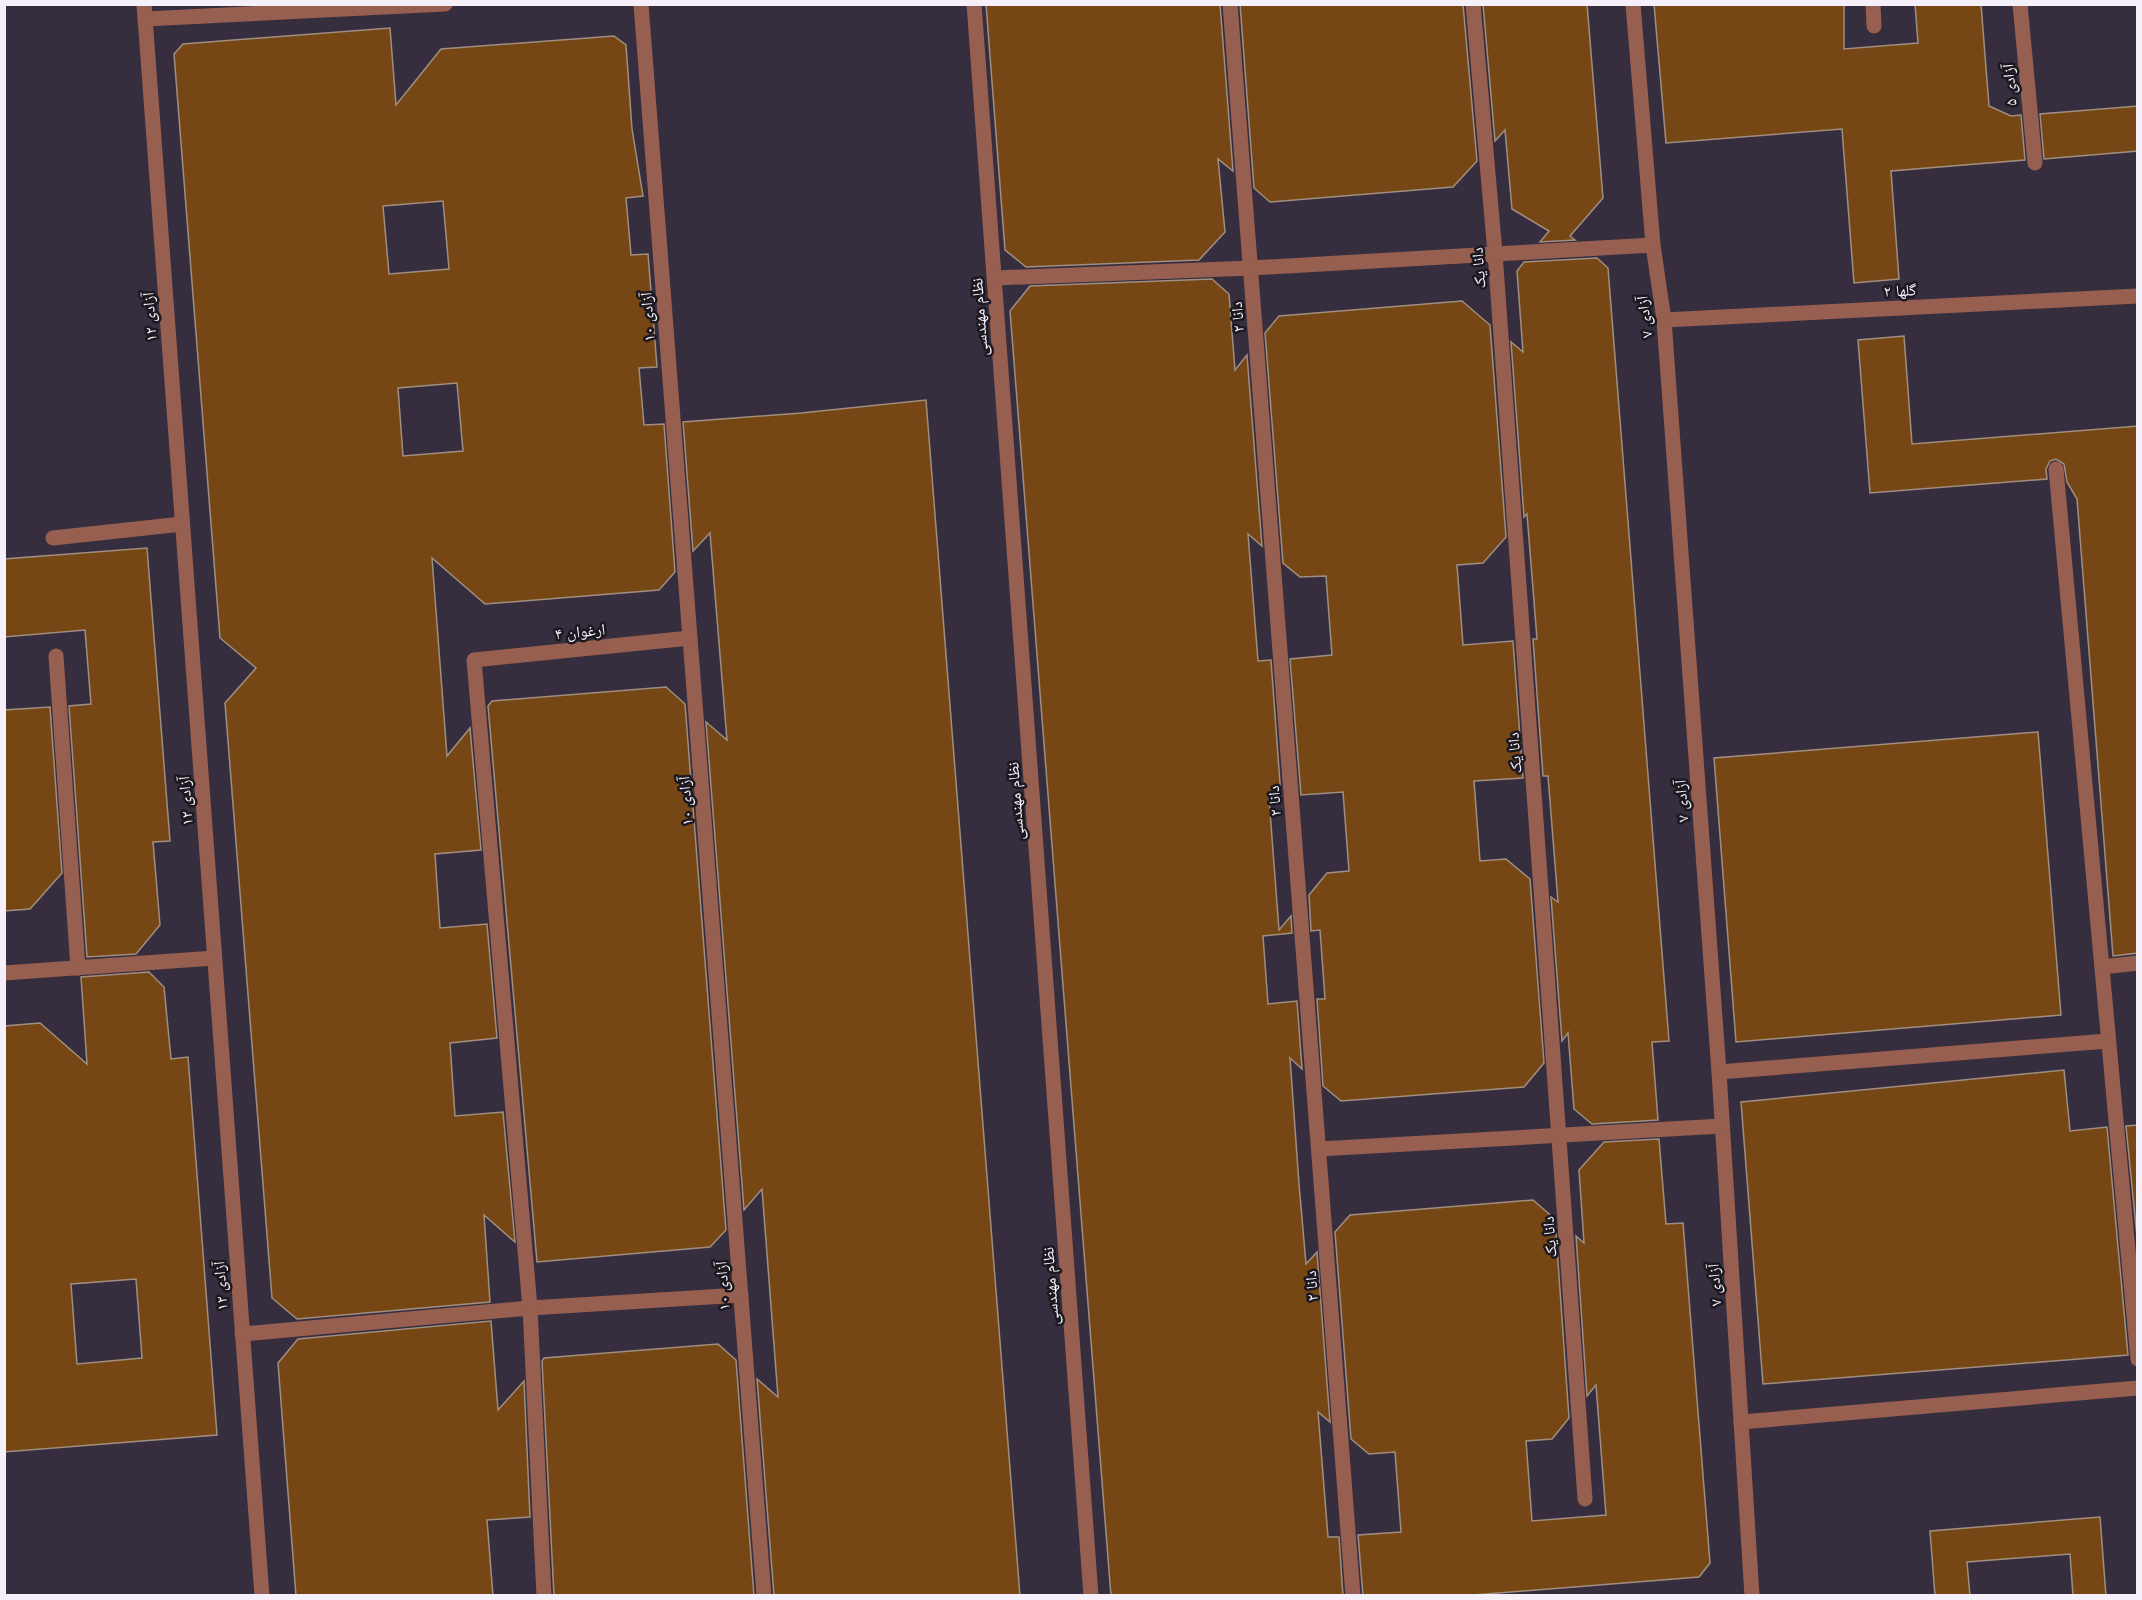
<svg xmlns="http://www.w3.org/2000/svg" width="2142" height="1600" viewBox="0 0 2142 1600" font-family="Jost,'Noto Naskh Arabic',sans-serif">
  <rect width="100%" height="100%" fill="#362e3e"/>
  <!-- building -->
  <g fill="#764714" stroke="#a08f80" stroke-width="1.5" fill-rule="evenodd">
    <path d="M 986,4 L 1220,4 L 1233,171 L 1218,159 L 1225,232 L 1199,260 L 1026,267 L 1005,250 Z"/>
    <path d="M 1240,4 L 1463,4 L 1477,161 L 1453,187 L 1270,202 L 1254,188 Z"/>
    <path d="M 1483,4 L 1587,4 L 1603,198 L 1570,236 L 1575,240 L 1540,242 L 1549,231 L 1512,209 L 1505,130 L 1495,141 Z"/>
    <path d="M 1654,4 L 1844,4 L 1844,49 L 1918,43 L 1915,4 L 1981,4 L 1989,106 L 2011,116 L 2021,115 L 2025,160 L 1891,171 L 1899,279 L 1854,283 L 1842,129 L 1666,143 Z"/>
    <path d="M 390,28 L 396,105 L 441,49 L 614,36 L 626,45 L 632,129 L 643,196 L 626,198 L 631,255 L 648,254 L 657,367 L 639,368 L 644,425 L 664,424 L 675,572 L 659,590 L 485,604 L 432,558 L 447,756 L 470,728 L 481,850 L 435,854 L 440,928 L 487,924 L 497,1038 L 450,1043 L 455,1116 L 503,1112 L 515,1242 L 484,1215 L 490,1302 L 297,1319 L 272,1298 L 225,703 L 256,668 L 220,638 L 174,54 L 183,44 ZM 443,201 L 449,269 L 389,274 L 383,206 ZM 457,383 L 463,451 L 403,456 L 398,388 Z"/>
    <path d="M 2138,106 L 2138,151 L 2044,159 L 2040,114 Z"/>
    <path d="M 1597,258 L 1608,268 L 1669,1041 L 1652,1042 L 1658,1120 L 1592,1124 L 1574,1109 L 1568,1033 L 1562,1041 L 1551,897 L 1558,902 L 1548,776 L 1543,776 L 1533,639 L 1537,639 L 1527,514 L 1524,517 L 1511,342 L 1523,352 L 1517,271 L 1524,262 Z"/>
    <path d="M 1212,279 L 1229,294 L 1235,370 L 1247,355 L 1262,546 L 1248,534 L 1258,661 L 1271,660 L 1281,797 L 1269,798 L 1279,930 L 1291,916 L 1292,933 L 1263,936 L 1268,1004 L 1297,1001 L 1302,1069 L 1290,1058 L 1299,1184 L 1306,1264 L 1317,1252 L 1330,1422 L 1318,1412 L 1328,1537 L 1339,1537 L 1343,1596 L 1111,1596 L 1010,311 L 1030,286 Z"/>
    <path d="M 1462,301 L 1490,325 L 1506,537 L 1483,563 L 1457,565 L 1463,645 L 1513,641 L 1523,778 L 1474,781 L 1480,861 L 1506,859 L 1530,879 L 1544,1063 L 1524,1087 L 1341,1101 L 1323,1086 L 1317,999 L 1325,999 L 1320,930 L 1311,931 L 1309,895 L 1327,873 L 1349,871 L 1343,792 L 1301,795 L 1290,659 L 1332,655 L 1326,576 L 1300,577 L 1283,563 L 1265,333 L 1279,316 Z"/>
    <path d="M 1904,336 L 1912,444 L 2138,426 L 2138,953 L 2113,956 L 2077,499 L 2067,482 L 2064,464 L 2056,459 L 2050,461 L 2046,469 L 2047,479 L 1870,493 L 1858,340 Z"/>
    <path d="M 926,400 L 1020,1596 L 774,1596 L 757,1379 L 778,1397 L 762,1189 L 744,1210 L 706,722 L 727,740 L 710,533 L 693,551 L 683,422 L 801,413 Z"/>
    <path d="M 147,548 L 170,841 L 153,842 L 160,925 L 136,954 L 87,957 L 69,706 L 91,704 L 85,630 L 4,637 L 4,559 Z"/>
    <path d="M 666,687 L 685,704 L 726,1230 L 710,1247 L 537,1262 L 488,706 L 492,701 Z"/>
    <path d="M 50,707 L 62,873 L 30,909 L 4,911 L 4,710 Z"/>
    <path d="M 2038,732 L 2061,1015 L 1736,1042 L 1714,758 Z"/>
    <path d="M 149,972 L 164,987 L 171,1059 L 188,1057 L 217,1435 L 4,1452 L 4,1026 L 40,1023 L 87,1064 L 81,977 ZM 136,1279 L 142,1358 L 77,1364 L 71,1284 Z"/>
    <path d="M 2064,1070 L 2070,1131 L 2107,1127 L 2128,1355 L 1763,1384 L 1741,1102 Z"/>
    <path d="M 2138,1125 L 2138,1247 L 2126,1126 Z"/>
    <path d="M 1659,1139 L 1666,1224 L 1683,1223 L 1710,1563 L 1699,1577 L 1460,1596 L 1363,1596 L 1358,1535 L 1401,1532 L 1395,1452 L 1369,1454 L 1351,1439 L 1335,1232 L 1350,1215 L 1533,1200 L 1555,1219 L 1569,1418 L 1552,1439 L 1526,1441 L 1532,1521 L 1606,1515 L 1596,1385 L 1587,1396 L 1576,1236 L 1584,1243 L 1579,1170 L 1604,1142 Z"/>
    <path d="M 491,1321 L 498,1410 L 524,1381 L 530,1517 L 487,1520 L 493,1596 L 296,1596 L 278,1363 L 298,1339 Z"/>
    <path d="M 718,1344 L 736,1360 L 754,1596 L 554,1596 L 542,1361 L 544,1358 Z"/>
    <path d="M 2100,1517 L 2106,1596 L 2073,1596 L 2070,1554 L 1967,1562 L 1970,1596 L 1935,1596 L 1930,1531 Z"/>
  </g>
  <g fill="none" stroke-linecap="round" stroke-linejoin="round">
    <!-- minor -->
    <g stroke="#975f50" stroke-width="15">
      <path d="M 144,4 L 262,1596"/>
      <path d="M 641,4 L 764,1596"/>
      <path d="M 974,4 L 1091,1596"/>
      <path d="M 1230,4 L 1353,1596"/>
      <path d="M 1473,4 L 1495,253 L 1585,1499"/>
      <path d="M 1633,4 L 1653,245 L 1664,320 L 1719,1072 L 1752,1596"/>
      <path d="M 1873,4 L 1874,26"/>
      <path d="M 2020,4 L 2035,163"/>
      <path d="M 145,19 L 445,4"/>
      <path d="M 995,278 L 1251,268 L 1653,245"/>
      <path d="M 1664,320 L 2138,296"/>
      <path d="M 2056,469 L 2138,1359"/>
      <path d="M 53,538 L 182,524"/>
      <path d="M 56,656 L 78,968"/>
      <path d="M 2102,967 L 2138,963"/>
      <path d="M 4,973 L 214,958"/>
      <path d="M 1719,1072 L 2108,1041"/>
      <path d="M 1319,1149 L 1722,1126"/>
      <path d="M 242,1334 L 530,1308 L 741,1295"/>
      <path d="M 1741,1422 L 2138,1388"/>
      <path d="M 544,1596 L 530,1308 L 474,660 L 690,638"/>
    </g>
  </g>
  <g text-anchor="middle" stroke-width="5" stroke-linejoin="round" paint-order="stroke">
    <!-- street labels -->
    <g font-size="16" fill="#f5f0fa" stroke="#1c181f">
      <text transform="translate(2009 85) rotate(-95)" y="6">آزادی ۵</text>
      <text transform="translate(1478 268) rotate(-94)" y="6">دانا یک</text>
      <text transform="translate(1900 290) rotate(-3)" y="6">گلها ۲</text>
      <text transform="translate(149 317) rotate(-94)" y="6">آزادی ۱۲</text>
      <text transform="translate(647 317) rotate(-94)" y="6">آزادی ۱۰</text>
      <text transform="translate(979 317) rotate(-94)" y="6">نظام مهندسی</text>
      <text transform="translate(1237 317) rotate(-94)" y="6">دانا ۲</text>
      <text transform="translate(1644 317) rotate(-97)" y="6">آزادی ۷</text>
      <text transform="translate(580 631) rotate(-6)" y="6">ارغوان ۴</text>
      <text transform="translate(1514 753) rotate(-94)" y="6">دانا یک</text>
      <text transform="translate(185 801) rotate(-94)" y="6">آزادی ۱۲</text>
      <text transform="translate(685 801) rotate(-94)" y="6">آزادی ۱۰</text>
      <text transform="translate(1015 801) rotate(-94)" y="6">نظام مهندسی</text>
      <text transform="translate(1274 801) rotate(-94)" y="6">دانا ۲</text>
      <text transform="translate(1681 801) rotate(-94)" y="6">آزادی ۷</text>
      <text transform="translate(1549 1237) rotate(-94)" y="6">دانا یک</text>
      <text transform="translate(1714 1285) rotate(-94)" y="6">آزادی ۷</text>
      <text transform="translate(220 1286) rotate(-94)" y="6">آزادی ۱۲</text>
      <text transform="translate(722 1286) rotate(-94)" y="6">آزادی ۱۰</text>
      <text transform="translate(1050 1286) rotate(-94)" y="6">نظام مهندسی</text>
      <text transform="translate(1311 1286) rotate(-94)" y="6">دانا ۲</text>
    </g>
  </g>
  <!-- border -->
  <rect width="2142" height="1600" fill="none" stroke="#f5f0fa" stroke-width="12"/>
</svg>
